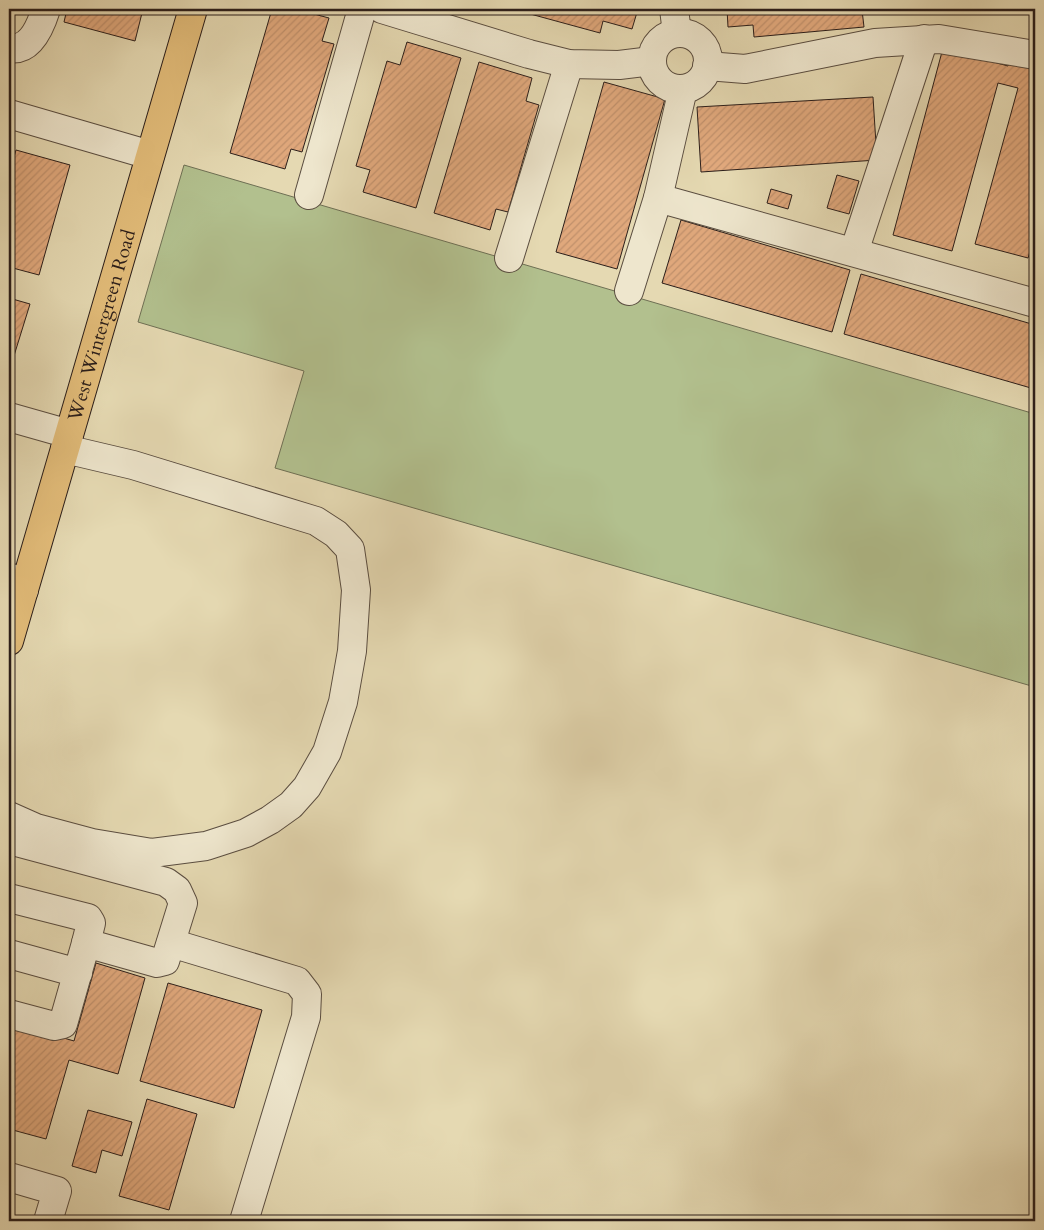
<svg xmlns="http://www.w3.org/2000/svg" width="1044" height="1230" viewBox="0 0 1044 1230" font-family="Cardo,serif">
  <defs>
    <pattern id="building-hatch" width="6" height="6" patternUnits="userSpaceOnUse" patternTransform="scale(1.25)"><rect width="6" height="6" fill="#e0a87c"/><path d="M-1 1l2-2M0 6l6-6M5 7l2-2" fill="none" stroke="#c0906b"/></pattern>
  </defs>
  <rect width="100%" height="100%" fill="#e5d9b2"/>
  <filter id="stains"><feTurbulence type="fractalNoise" baseFrequency=".004" numOctaves="4"/><feColorMatrix values="0 0 0 0 .2 0 0 0 0 .09 0 0 0 0 .02 0 0 0 .5 -.17"/></filter>
  <radialGradient id="worn" r=".72"><stop offset=".6" stop-color="#630" stop-opacity="0"/><stop offset="1" stop-color="#630" stop-opacity=".3"/></radialGradient>
  <!-- green -->
  <path fill="#b2c08e" stroke="#6e6f54" d="M 184,165 L 1035,414 L 1035,687 L 275,468 L 304,371 L 138,322 Z"/>
  <!-- building -->
  <g fill="url(#building-hatch)" stroke="#2b1e1a">
    <path d="M 67,9 L 143,9 L 135,41 L 64,22 Z"/>
    <path d="M 272,9 L 295,9 L 329,18 L 322,41 L 334,44 L 302,152 L 291,149 L 285,169 L 230,153 Z"/>
    <path d="M 512,9 L 638,9 L 632,29 L 603,21 L 600,33 Z"/>
    <path d="M 727,9 L 881,9 L 862,10 L 864,27 L 754,37 L 753,25 L 728,27 Z"/>
    <path d="M 407,42 L 461,58 L 416,208 L 363,192 L 370,170 L 356,166 L 387,61 L 400,65 Z"/>
    <path d="M 943,48 L 1008,66 L 1010,58 L 1035,65 L 1035,236 L 1028,258 L 975,244 L 1018,88 L 998,83 L 952,251 L 893,235 Z"/>
    <path d="M 479,62 L 532,78 L 526,101 L 539,105 L 508,212 L 496,209 L 490,230 L 434,213 Z"/>
    <path d="M 604,82 L 665,99 L 617,269 L 556,252 Z"/>
    <path d="M 873,97 L 877,160 L 701,172 L 697,107 Z"/>
    <path d="M 16,150 L 70,165 L 39,275 L 9,267 L 9,175 Z"/>
    <path d="M 837,175 L 859,181 L 849,214 L 827,208 Z"/>
    <path d="M 771,189 L 792,195 L 788,209 L 767,203 Z"/>
    <path d="M 681,220 L 850,270 L 832,332 L 662,283 Z"/>
    <path d="M 861,274 L 1035,325 L 1035,375 L 1031,388 L 844,334 Z"/>
    <path d="M 9,298 L 30,304 L 13,359 L 9,357 Z"/>
    <path d="M 96,963 L 145,978 L 118,1074 L 69,1060 L 46,1139 L 9,1129 L 9,1022 L 74,1041 Z"/>
    <path d="M 168,983 L 262,1010 L 234,1108 L 140,1081 Z"/>
    <path d="M 147,1099 L 197,1114 L 169,1210 L 119,1196 Z"/>
    <path d="M 88,1110 L 132,1122 L 122,1156 L 102,1150 L 96,1173 L 72,1166 Z"/>
  </g>
  <g fill="none" stroke-linecap="round" stroke-linejoin="round">
    <!-- minor casing -->
    <g stroke="#5a4d40" stroke-width="30">
      <g id="minor">
        <path d="M 382,9 L 529,54 L 569,64 L 619,65 L 652,61"/>
        <path d="M 674,9 L 677,33"/>
        <circle cx="680" cy="61" r="28"/>
        <path d="M 9,48 C 31,52 41,25 46,9"/>
        <path d="M 707,66 L 745,69 L 875,43 L 939,39 L 1035,55"/>
        <path d="M 9,114 L 150,155"/>
        <path d="M 309,195 L 362,9"/>
        <path d="M 658,198 L 1035,303"/>
        <path d="M 854,252 L 924,39"/>
        <path d="M 509,258 L 569,64"/>
        <path d="M 629,291 L 658,198 L 683,89"/>
        <path d="M 9,417 L 69,434"/>
        <path d="M 9,577 L 24,590"/>
        <path d="M 9,816 L 36,828 L 92,843 L 152,853 L 206,846 L 246,833 L 270,820 L 291,805 L 307,787 L 327,752 L 343,702 L 352,651 L 356,590 L 350,549 L 336,534 L 316,521 L 133,465 L 65,449"/>
        <path d="M 9,840 L 166,882 L 177,890 L 183,903 L 165,961 L 157,963 L 86,943 L 63,1024 L 54,1026 L 9,1014"/>
        <path d="M 9,898 L 88,918 L 91,923 L 86,943"/>
        <path d="M 171,943 L 297,981 L 307,994 L 306,1017 L 244,1221"/>
        <path d="M 9,954 L 78,973"/>
        <path d="M 9,1177 L 57,1191 L 48,1221"/>
      </g>
    </g>
    <!-- major casing -->
    <g stroke="#2b1e1a" stroke-width="30">
      <g id="major">
        <path id="s1" d="M 9,641 L 193,9"/>
      </g>
    </g>
    <!-- minor -->
    <use href="#minor" stroke="#eee6cd" stroke-width="28"/>
    <!-- major -->
    <use href="#major" stroke="#e2bc79" stroke-width="28"/>
  </g>
  <g text-anchor="middle" stroke-width="4" stroke-linejoin="round" paint-order="stroke">
    <!-- street labels -->
    <g font-size="19" fill="#2b1e1a" stroke="#eee6cd">
      <text dy="7" stroke="none"><textPath href="#s1" startOffset="329">West Wintergreen Road</textPath></text>
    </g>
  </g>
  <!-- margin -->
  <rect width="1044" height="1230" fill="none" stroke="#e5d9b2" stroke-width="30"/>
  <rect x="10" y="10" width="1024" height="1210" fill="none" stroke="#2b1e1a" stroke-width="2.5"/>
  <rect x="15" y="15" width="1014" height="1200" fill="none" stroke="#2b1e1a"/>
  <rect width="100%" height="100%" filter="url(#stains)"/>
  <rect width="100%" height="100%" fill="url(#worn)"/>
</svg>
